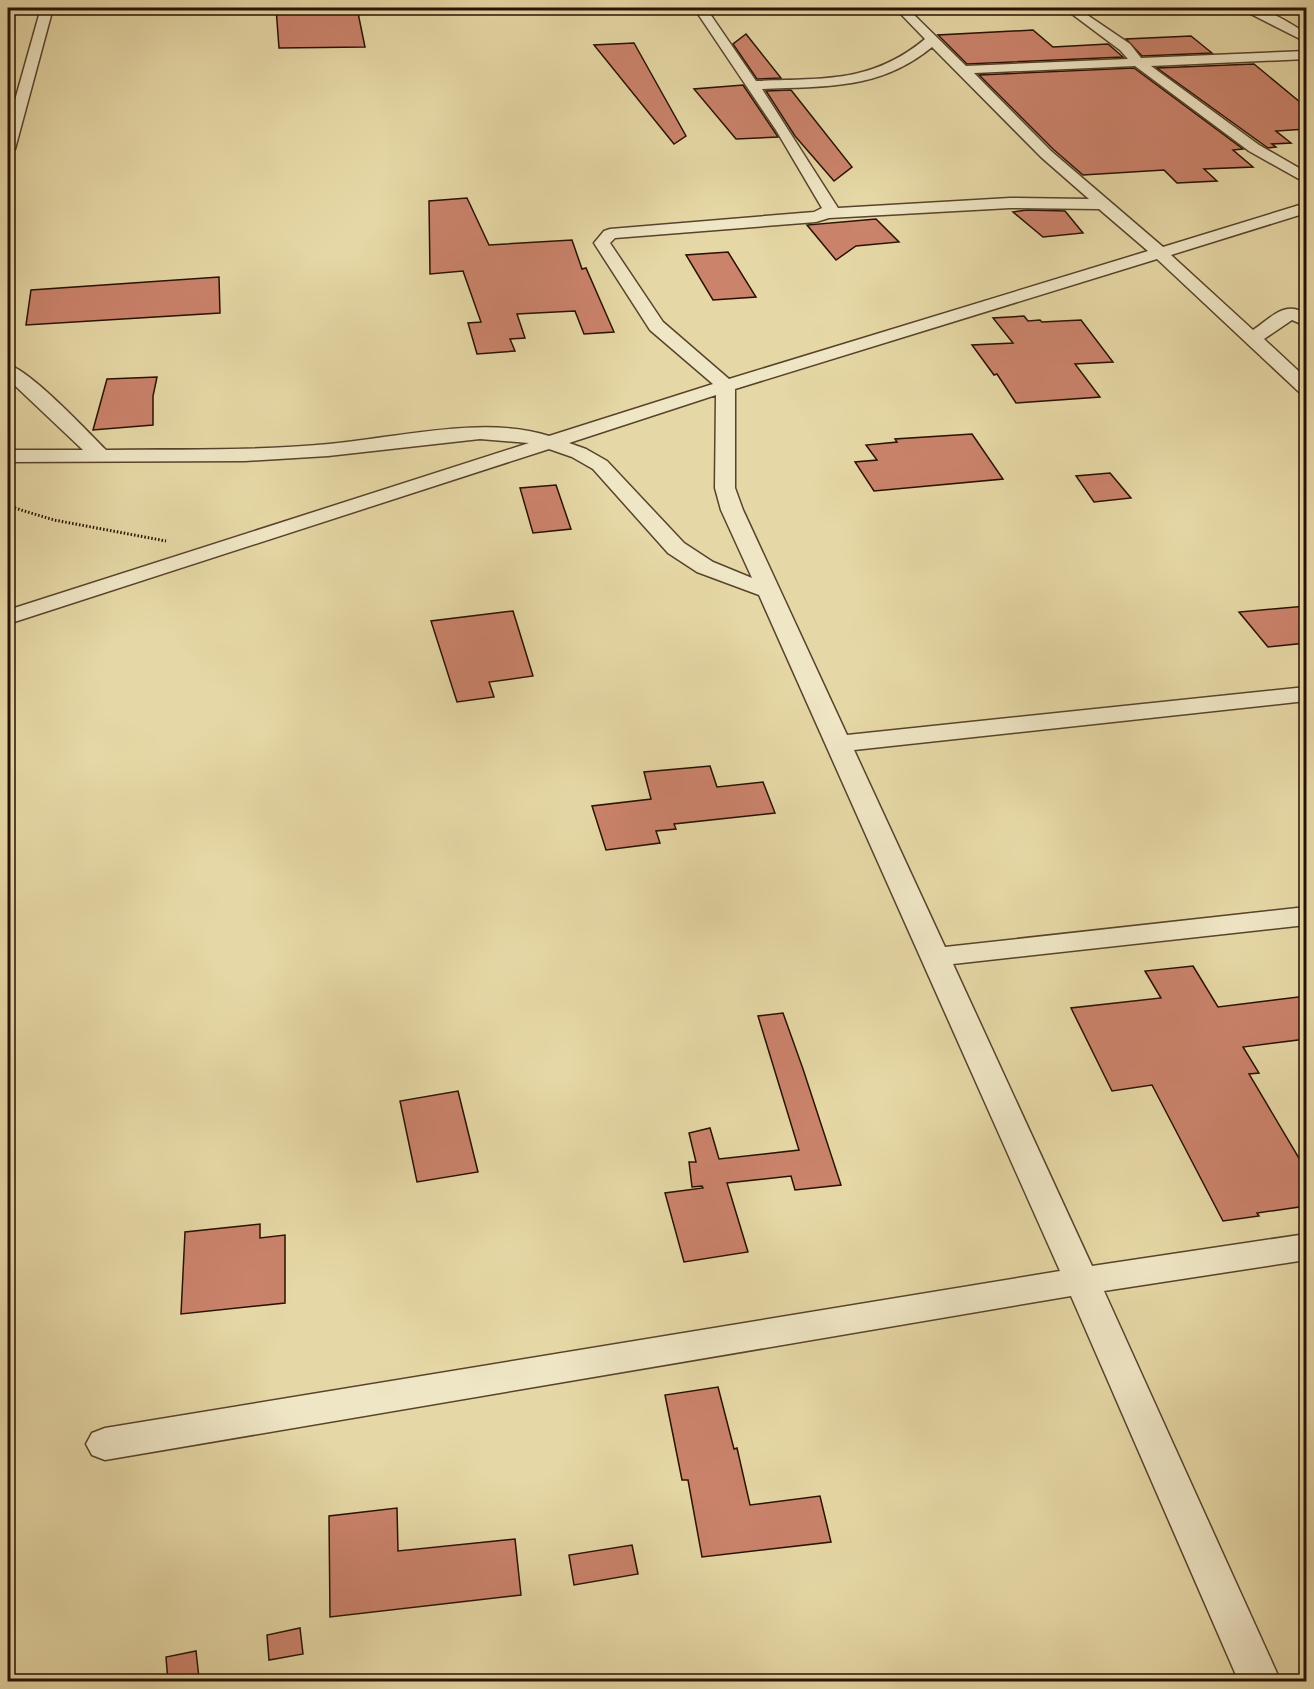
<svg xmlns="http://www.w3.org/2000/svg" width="1314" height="1689" viewBox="0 0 1314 1689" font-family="'EB Garamond',serif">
  <rect width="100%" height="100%" fill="#e6d8a6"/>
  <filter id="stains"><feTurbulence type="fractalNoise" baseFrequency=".00333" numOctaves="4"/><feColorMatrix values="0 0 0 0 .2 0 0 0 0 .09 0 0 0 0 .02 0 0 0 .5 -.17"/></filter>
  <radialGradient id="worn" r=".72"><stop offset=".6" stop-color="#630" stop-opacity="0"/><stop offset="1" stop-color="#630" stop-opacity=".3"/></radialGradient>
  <!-- building -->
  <g fill="#cb836c" stroke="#281102" stroke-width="1.5">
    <path d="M 276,8 L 357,8 L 365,47 L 279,48 Z"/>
    <path d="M 1033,30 L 1053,47 L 1108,44 L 1123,57 L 967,64 L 938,35 Z"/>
    <path d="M 746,34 L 781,78 L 757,79 L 733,44 Z"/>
    <path d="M 1191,36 L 1212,53 L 1142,56 L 1126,39 Z"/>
    <path d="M 634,43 L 686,136 L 674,144 L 594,45 Z"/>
    <path d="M 1254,64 L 1306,107 L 1306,129 L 1276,131 L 1291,143 L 1272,144 L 1276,147 L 1268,148 L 1157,68 Z"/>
    <path d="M 1134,68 L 1243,149 L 1233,150 L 1253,167 L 1204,169 L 1217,181 L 1177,183 L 1164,170 L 1083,175 L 1053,149 L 979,75 Z"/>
    <path d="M 743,85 L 774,131 L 778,137 L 736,139 L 694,89 Z"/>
    <path d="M 791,90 L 852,167 L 834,181 L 795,136 L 766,91 Z"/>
    <path d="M 467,198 L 489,245 L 572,240 L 582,269 L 586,268 L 614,332 L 584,334 L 575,311 L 517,314 L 525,338 L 510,339 L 515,351 L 477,354 L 468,323 L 481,322 L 463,271 L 430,274 L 429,201 Z"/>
    <path d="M 1027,210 L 1065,211 L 1083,233 L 1043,237 L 1013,212 Z"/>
    <path d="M 876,219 L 899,242 L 856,246 L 836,260 L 807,225 Z"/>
    <path d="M 728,252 L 756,297 L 713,300 L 686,255 Z"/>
    <path d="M 219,277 L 220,313 L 26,325 L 31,290 Z"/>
    <path d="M 1024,316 L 1028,321 L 1040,320 L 1042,322 L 1081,320 L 1113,362 L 1075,364 L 1100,397 L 1016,403 L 997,374 L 994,375 L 972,345 L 1013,343 L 993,318 Z"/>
    <path d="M 157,377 L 153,396 L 153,425 L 93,430 L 107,379 Z"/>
    <path d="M 972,434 L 1003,479 L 874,491 L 855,462 L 877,460 L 866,445 L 897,442 L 895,439 Z"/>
    <path d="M 1110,473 L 1131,498 L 1094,502 L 1076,476 Z"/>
    <path d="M 556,485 L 571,529 L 533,533 L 520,488 Z"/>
    <path d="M 1306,606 L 1306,643 L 1268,647 L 1239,612 Z"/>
    <path d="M 513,611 L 533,676 L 489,682 L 494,697 L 457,702 L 431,621 Z"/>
    <path d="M 710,766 L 717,787 L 763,782 L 775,813 L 674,824 L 676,829 L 656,831 L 660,843 L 606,850 L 592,806 L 651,799 L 644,772 Z"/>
    <path d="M 1193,966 L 1218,1007 L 1306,996 L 1306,1039 L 1243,1047 L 1259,1073 L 1249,1074 L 1306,1170 L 1306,1206 L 1257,1213 L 1259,1216 L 1223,1221 L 1152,1085 L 1112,1091 L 1071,1008 L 1161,998 L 1145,971 Z"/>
    <path d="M 783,1013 L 803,1069 L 841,1185 L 795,1190 L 791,1176 L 727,1183 L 748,1252 L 684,1262 L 665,1193 L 703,1188 L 702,1186 L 692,1187 L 689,1162 L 696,1162 L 689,1133 L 710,1128 L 719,1159 L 799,1150 L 758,1016 Z"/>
    <path d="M 458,1091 L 478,1172 L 417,1182 L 400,1101 Z"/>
    <path d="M 260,1224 L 260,1238 L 285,1235 L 285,1303 L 181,1314 L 185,1232 Z"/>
    <path d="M 718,1387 L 734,1449 L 737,1448 L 750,1505 L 820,1496 L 831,1542 L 702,1557 L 688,1480 L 682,1480 L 665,1395 Z"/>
    <path d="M 397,1508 L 398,1551 L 515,1539 L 521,1595 L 330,1617 L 329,1516 Z"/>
    <path d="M 632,1545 L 638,1574 L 574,1585 L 569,1555 Z"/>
    <path d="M 300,1628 L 303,1654 L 269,1660 L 267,1635 Z"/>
    <path d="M 196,1651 L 199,1678 L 168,1682 L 166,1657 Z"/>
  </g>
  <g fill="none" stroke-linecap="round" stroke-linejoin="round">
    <!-- minor casing -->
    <g stroke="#58432b" stroke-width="3">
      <g id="minor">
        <path d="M 41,8 L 53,8 L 15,149 L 8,153 L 8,125 Z"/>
        <path d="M 694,8 L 706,8 L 756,81 C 822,78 871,84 925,39 L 895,8 L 907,8 L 966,66 L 1128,59 L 1120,50 L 1064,8 L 1077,8 L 1130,44 L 1141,58 L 1306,51 L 1306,59 L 1151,66 L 1259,145 L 1306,172 L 1306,183 L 1249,151 L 1135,66 L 974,73 L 1051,151 L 1163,247 L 1306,203 L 1306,213 L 1171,255 L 1253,330 C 1272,317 1285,300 1306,314 L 1306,326 L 1292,320 L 1264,339 L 1306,378 L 1306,394 L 1299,392 L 1157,259 L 735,389 L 735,488 L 743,510 L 847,735 L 1306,687 L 1306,701 L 854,750 L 945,947 L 1306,907 L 1306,925 L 953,964 L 1092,1266 L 1306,1234 L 1306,1260 L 1104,1291 L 1281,1682 L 1239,1682 L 1071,1296 L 105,1460 L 92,1455 L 86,1444 L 92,1433 L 105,1428 L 1060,1271 L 759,595 L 697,572 L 668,553 L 593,469 L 572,457 L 549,449 L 8,624 L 8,610 L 529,443 L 480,439 L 328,456 L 245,461 L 8,462 L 8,450 L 83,450 L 8,379 L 8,365 C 29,369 87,431 106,450 C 180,449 255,451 329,444 C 396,438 485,415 549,436 L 713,384 L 650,330 L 594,243 L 604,231 L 610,229 L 814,212 L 822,208 L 776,130 ZM 932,47 L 1041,157 L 1089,199 L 1010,198 L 838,208 L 762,89 C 826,86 880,90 932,47 ZM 1010,208 L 1099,209 L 1148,251 L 729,379 L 663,322 L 610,243 L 615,238 L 816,222 L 829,218 ZM 716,395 L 715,488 L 721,510 L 752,578 L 713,562 L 684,543 L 607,461 L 586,449 L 569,443 Z"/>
        <path d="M 1239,8 C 1264,5 1286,21 1306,33 L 1306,42 Z"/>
      </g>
    </g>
    <!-- path -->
    <path stroke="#281102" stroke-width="3" stroke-dasharray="1.5 2" stroke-linecap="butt" d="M 8,506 L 54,520 L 166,541"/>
    <!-- minor -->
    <use href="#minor" fill="#efe6c5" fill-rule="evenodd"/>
  </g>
  <!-- margin -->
  <rect width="1314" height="1689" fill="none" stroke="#e6d8a6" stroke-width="30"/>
  <rect x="9" y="9" width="1296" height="1671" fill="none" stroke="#281102" stroke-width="3"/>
  <rect x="15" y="15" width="1284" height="1659" fill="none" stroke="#281102" stroke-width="1.5"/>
  <rect width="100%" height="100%" filter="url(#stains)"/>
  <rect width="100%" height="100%" fill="url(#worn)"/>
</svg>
